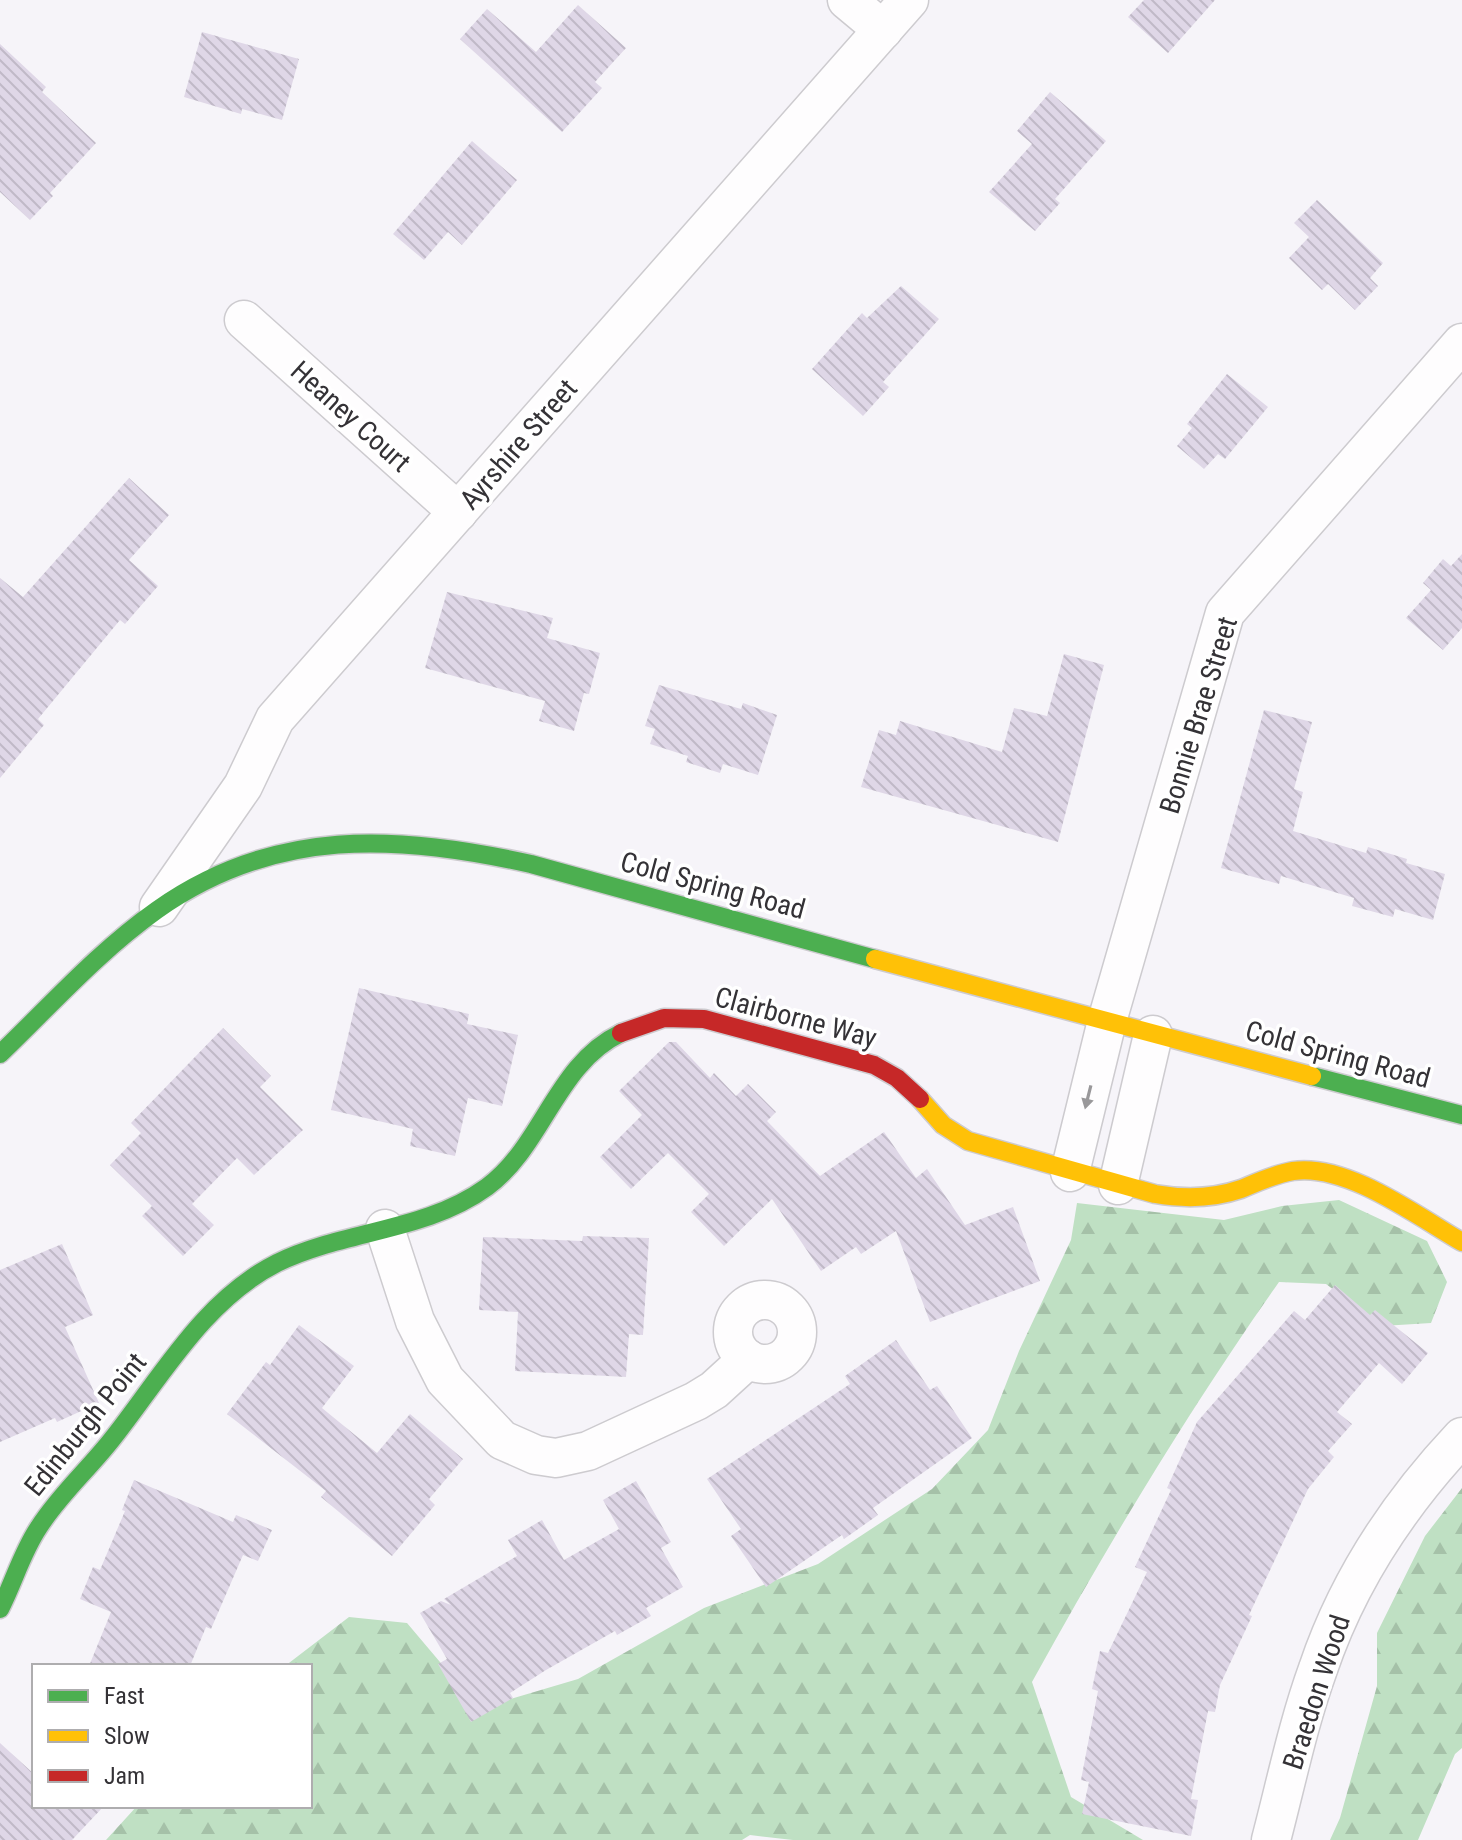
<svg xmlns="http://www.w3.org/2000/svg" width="1462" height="1840" viewBox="0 0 1462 1840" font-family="'Roboto Condensed',sans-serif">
  <defs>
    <pattern id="forest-firs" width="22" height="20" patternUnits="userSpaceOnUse" patternTransform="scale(2)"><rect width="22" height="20" fill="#bfe0c3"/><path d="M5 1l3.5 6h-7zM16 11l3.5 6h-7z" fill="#a5c1a8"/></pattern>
    <pattern id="building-back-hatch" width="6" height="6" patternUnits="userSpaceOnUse" patternTransform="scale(2)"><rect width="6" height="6" fill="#dfd7e7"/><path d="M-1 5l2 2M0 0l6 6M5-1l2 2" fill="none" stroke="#c0b9c7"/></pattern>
  </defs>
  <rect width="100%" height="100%" fill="#f6f4f9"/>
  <!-- forest -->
  <g fill="url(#forest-firs)">
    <path d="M 1339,1200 L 1427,1241 L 1447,1282 L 1431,1323 L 1382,1326 L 1326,1284 L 1279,1282 C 1189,1410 1108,1544 1032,1682 L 1071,1797 L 1143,1840 L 793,1840 L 750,1835 L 742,1840 L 106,1840 L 137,1806 L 310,1806 L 310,1666 L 285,1666 L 349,1617 L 407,1623 L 467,1694 L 500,1702 L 578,1679 L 704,1608 L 818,1564 L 932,1489 L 988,1430 L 1019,1351 L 1071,1240 L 1077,1203 L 1224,1220 L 1282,1206 Z"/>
    <path d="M 1462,1488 L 1462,1748 L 1455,1754 L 1418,1840 L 1330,1840 L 1340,1818 L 1377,1686 L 1377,1633 L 1425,1536 Z"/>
  </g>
  <!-- building -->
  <g fill="url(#building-back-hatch)">
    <path d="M 1144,0 L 1215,0 L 1168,53 L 1128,17 Z"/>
    <path d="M 578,5 L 626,48 L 595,82 L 602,88 L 562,132 L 460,39 L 487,9 L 536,52 Z"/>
    <path d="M 202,32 L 299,59 L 282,120 L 242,109 L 241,114 L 184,97 Z"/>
    <path d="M 0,44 L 46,87 L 42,92 L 96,143 L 50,193 L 53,196 L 30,220 L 0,192 Z"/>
    <path d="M 1050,92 L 1106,141 L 1055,199 L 1060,203 L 1035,231 L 989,192 L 1032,144 L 1017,131 Z"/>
    <path d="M 472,141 L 517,180 L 462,245 L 448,232 L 424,260 L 393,234 Z"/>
    <path d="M 1317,200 L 1383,263 L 1370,278 L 1378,286 L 1355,310 L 1328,284 L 1322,290 L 1289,258 L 1309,237 L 1294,223 Z"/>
    <path d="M 901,286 L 939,319 L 883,382 L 889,387 L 863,416 L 812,369 L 862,313 L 867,318 Z"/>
    <path d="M 1227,374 L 1268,407 L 1225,459 L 1218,454 L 1204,469 L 1177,446 L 1192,428 L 1187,424 Z"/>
    <path d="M 129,478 L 169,515 L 129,560 L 158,586 L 125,624 L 120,620 L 38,719 L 44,725 L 0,778 L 0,578 L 23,597 Z"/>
    <path d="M 1462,554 L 1462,628 L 1443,650 L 1406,618 L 1431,590 L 1423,583 L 1443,559 L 1451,566 Z"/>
    <path d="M 447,592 L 553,618 L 547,638 L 600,653 L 589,694 L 584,693 L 574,731 L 539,721 L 545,701 L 425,668 Z"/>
    <path d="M 1064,654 L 1104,665 L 1058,842 L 861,787 L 879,730 L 896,735 L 900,721 L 1002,752 L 1014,708 L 1047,716 Z"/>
    <path d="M 659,685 L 741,709 L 743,703 L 777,715 L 758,775 L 723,764 L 720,773 L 686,762 L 688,756 L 650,744 L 655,729 L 645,726 Z"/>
    <path d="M 1264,710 L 1312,722 L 1294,789 L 1303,792 L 1293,831 L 1366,853 L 1368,847 L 1407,859 L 1406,863 L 1445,874 L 1433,920 L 1395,909 L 1393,917 L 1352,906 L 1354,898 L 1281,876 L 1279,884 L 1221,868 Z"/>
    <path d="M 359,988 L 469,1014 L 467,1024 L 518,1035 L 502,1106 L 468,1098 L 455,1156 L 410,1146 L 413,1129 L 331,1110 Z"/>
    <path d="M 223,1028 L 271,1076 L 260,1087 L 303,1130 L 254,1175 L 237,1158 L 192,1204 L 214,1225 L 183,1256 L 142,1216 L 152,1206 L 110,1165 L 141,1133 L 131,1123 Z"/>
    <path d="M 669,1042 L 676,1042 L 710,1078 L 714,1073 L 736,1096 L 748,1084 L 776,1112 L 767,1121 L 820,1176 L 884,1132 L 916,1178 L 927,1169 L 965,1225 L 1013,1207 L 1040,1281 L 930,1322 L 896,1231 L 861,1254 L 856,1247 L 821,1271 L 772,1199 L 724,1246 L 691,1212 L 709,1194 L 668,1153 L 631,1189 L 600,1157 L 642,1115 L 619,1091 Z"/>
    <path d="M 583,1236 L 649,1238 L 643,1335 L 629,1334 L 626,1377 L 515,1371 L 518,1312 L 479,1310 L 483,1237 L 582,1241 Z"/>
    <path d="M 62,1244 L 93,1315 L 65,1327 L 99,1403 L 57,1422 L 55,1418 L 0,1442 L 0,1270 Z"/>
    <path d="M 1335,1285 L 1370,1315 L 1375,1310 L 1428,1353 L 1402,1384 L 1379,1363 L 1337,1412 L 1352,1424 L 1328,1451 L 1334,1457 L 1308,1489 L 1249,1615 L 1252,1616 L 1220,1685 L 1215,1712 L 1208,1711 L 1191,1799 L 1198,1800 L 1191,1836 L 1082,1814 L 1089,1782 L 1081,1780 L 1098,1691 L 1092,1689 L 1100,1651 L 1108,1653 L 1147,1572 L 1135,1567 L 1171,1490 L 1167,1488 L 1197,1422 L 1294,1311 L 1305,1320 Z"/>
    <path d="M 299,1325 L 354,1366 L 322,1408 L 377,1453 L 410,1414 L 463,1459 L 429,1499 L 435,1505 L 392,1556 L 321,1497 L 326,1491 L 227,1414 L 266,1362 L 270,1365 Z"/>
    <path d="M 896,1340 L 930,1390 L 937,1386 L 972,1438 L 873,1508 L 878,1515 L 844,1539 L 842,1535 L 766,1587 L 731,1536 L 741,1529 L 707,1479 L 850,1384 L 845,1376 Z"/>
    <path d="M 134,1480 L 233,1522 L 236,1515 L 272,1530 L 258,1561 L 243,1555 L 211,1629 L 206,1627 L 190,1666 L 89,1666 L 111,1612 L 80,1599 L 93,1567 L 100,1570 L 125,1511 L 122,1510 Z"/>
    <path d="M 636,1481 L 671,1542 L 661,1548 L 683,1587 L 646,1608 L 651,1616 L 617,1635 L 615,1631 L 546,1670 L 510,1693 L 513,1698 L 471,1722 L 438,1664 L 447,1659 L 420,1613 L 441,1601 L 451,1605 L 444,1599 L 517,1556 L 508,1540 L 542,1520 L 564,1560 L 619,1529 L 603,1500 Z"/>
    <path d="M 0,1743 L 34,1774 L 34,1806 L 104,1806 L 72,1840 L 0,1840 Z"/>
  </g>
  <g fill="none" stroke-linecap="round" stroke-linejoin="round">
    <!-- street casing -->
    <g stroke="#cdcbcf" stroke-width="41">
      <g id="street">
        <path d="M 847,0 L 883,30"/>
        <path d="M 244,320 L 458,512"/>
        <path d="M 159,907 L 243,786 L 275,719 L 909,0"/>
        <path d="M 1070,1172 L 1107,1021 L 1225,613 L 1462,343"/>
        <path d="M 1118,1185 L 1153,1035"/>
        <path d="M 385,1229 L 415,1321 L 445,1380 L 502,1440 L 536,1455 L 556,1458 L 588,1451 L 696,1401 L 714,1390 L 748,1359"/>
        <circle cx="765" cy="1332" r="32"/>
        <path d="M 1271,1840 C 1286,1783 1298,1724 1318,1669 C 1348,1580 1398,1505 1462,1437"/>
      </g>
    </g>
    <!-- fast casing -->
    <g stroke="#cdcbcf" stroke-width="21">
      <g id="fast">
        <path d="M 0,1054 C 51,1005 99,951 157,910 C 274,827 398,834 531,864 L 875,959"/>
        <path d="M 1312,1076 L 1462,1115"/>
        <path d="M 0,1609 C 14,1582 22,1552 39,1527 C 60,1494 89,1469 113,1438 C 162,1376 204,1300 277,1263 C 344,1230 425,1232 487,1187 C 543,1146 556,1064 621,1033"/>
      </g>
    </g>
    <!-- slow casing -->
    <g stroke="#cdcbcf" stroke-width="21">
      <g id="slow">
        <path d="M 875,959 L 1312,1076"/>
        <path d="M 920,1099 L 943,1125 L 968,1141 L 1155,1194 C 1184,1199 1212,1199 1241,1189 C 1258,1182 1275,1174 1293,1171 C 1347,1163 1417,1216 1462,1242"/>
      </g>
    </g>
    <!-- jam casing -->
    <g stroke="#cdcbcf" stroke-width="21">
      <path id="jam" d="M 621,1033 L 664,1018 L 704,1019 L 874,1065 L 897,1078 L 920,1099"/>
    </g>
    <!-- street -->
    <use href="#street" stroke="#fefdfe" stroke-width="38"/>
    <!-- fast -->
    <use href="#fast" stroke="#4caf50" stroke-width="18"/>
    <!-- slow -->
    <use href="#slow" stroke="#ffc107" stroke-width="18"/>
    <!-- jam -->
    <use href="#jam" stroke="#c62828" stroke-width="18"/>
  </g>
  <!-- one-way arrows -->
  <defs><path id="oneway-solid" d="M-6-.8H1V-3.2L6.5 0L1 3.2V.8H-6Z" transform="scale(2)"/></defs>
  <use fill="#99989a" href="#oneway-solid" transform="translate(1088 1097) rotate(104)"/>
  <g text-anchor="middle" stroke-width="7" stroke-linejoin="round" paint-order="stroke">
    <!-- street labels -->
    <g font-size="28" fill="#343236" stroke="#fff">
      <text transform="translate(351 416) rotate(42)" y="10">Heaney Court</text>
      <text transform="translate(518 444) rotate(-49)" y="10">Ayrshire Street</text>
      <text transform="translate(1198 715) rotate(-73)" y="10">Bonnie Brae Street</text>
      <text transform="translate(713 885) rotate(15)" y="10">Cold Spring Road</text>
      <text transform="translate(796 1017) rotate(15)" y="10">Clairborne Way</text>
      <text transform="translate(1338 1054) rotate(15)" y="10">Cold Spring Road</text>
      <text transform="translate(85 1424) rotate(-51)" y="10">Edinburgh Point</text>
      <text transform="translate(1316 1692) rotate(-72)" y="10">Braedon Wood</text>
    </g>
  </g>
  <!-- legend -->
  <rect x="32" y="1664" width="280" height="144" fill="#ffffff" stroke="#aeadaf" stroke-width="2"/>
  <rect x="48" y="1690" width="40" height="12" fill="#4caf50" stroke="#aeadaf" stroke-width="2"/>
  <text x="104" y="1704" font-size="24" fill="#343236">Fast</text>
  <rect x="48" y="1730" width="40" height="12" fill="#ffc107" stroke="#aeadaf" stroke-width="2"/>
  <text x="104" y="1744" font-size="24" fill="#343236">Slow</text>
  <rect x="48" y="1770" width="40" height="12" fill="#c62828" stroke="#aeadaf" stroke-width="2"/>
  <text x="104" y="1784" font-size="24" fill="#343236">Jam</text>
</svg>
